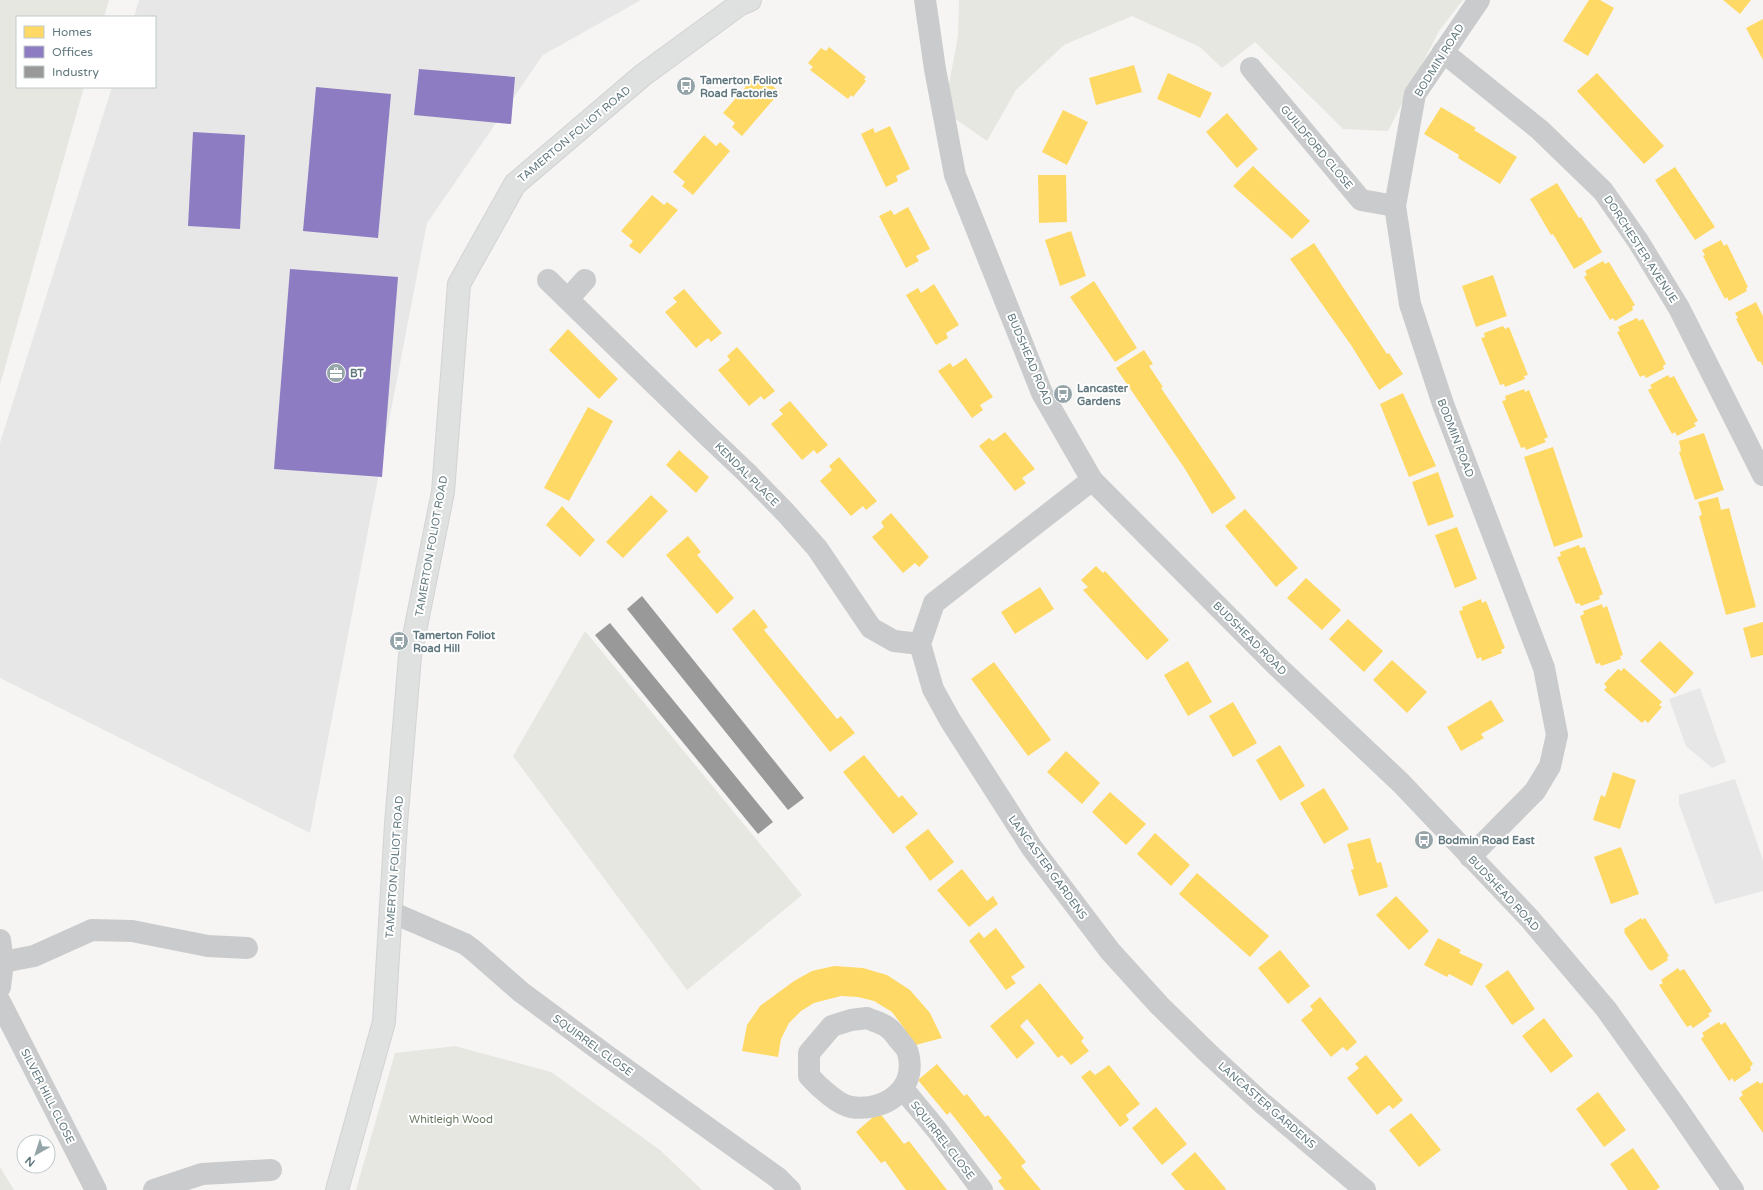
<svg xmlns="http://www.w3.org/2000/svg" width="1763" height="1190" viewBox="0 0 1763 1190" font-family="'Varela Round',sans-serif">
  <rect width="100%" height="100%" fill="#f6f5f4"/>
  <!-- built -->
  <g fill="#e6e7e6">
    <path d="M 139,0 L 641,0 L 543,55 L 427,223 L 310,833 L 0,678 L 0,443 L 112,87 L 155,87 L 155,17 L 134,17 Z"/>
    <path d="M 1700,688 L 1726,762 L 1712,768 L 1686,746 L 1669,699 Z"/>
    <path d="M 1735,779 L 1763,860 L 1763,891 L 1715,904 L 1679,804 L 1679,795 Z"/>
  </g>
  <!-- green -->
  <g fill="#e6e7e1">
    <path d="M 0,0 L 109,0 L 104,17 L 17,17 L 17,87 L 84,87 L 0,385 Z"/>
    <path d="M 959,0 L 1463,0 L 1439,31 L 1388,131 L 1343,129 L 1255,42 L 1222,68 L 1200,47 L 1132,16 L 1064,45 L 1016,90 L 987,141 L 944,111 L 958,36 Z"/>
    <path d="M 585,631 L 802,895 L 687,990 L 513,756 Z"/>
    <path d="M 455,1046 L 551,1072 L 660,1150 L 702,1190 L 356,1190 L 395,1053 Z"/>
    <path d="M 0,1167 L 14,1190 L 0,1190 Z"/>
  </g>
  <!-- homes -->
  <g fill="#ffd966">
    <path d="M 1589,0 L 1600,0 L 1614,8 L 1588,56 L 1563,41 Z"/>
    <path d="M 1723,0 L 1751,0 L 1740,14 Z"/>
    <path d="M 1763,19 L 1763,60 L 1746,28 Z"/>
    <path d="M 829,47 L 866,77 L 864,79 L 866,81 L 853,97 L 851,95 L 848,99 L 810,70 L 813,67 L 808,63 L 821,48 L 826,51 Z"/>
    <path d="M 1134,65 L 1142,92 L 1096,105 L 1089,78 Z"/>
    <path d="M 1168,73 L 1212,93 L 1200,118 L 1157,99 Z"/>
    <path d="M 1597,73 L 1664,146 L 1644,164 L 1577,91 Z"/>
    <path d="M 754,77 L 766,87 L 769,83 L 780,92 L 742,136 L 732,127 L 735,123 L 723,113 Z"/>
    <path d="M 1441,107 L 1476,128 L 1474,130 L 1517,157 L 1500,184 L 1458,158 L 1459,155 L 1424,134 Z"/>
    <path d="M 1063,110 L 1088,122 L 1067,165 L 1042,152 Z"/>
    <path d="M 1227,113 L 1258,149 L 1237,168 L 1206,132 Z"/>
    <path d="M 890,126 L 910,169 L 896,176 L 898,181 L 886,187 L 861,134 L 873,128 L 875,133 Z"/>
    <path d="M 704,135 L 716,146 L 720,142 L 730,151 L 693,195 L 682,186 L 685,182 L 673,172 Z"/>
    <path d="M 1253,166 L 1310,221 L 1292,239 L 1233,186 Z"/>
    <path d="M 1675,167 L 1715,227 L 1695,240 L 1655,180 Z"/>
    <path d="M 1038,175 L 1066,175 L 1067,222 L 1039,223 Z"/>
    <path d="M 1557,183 L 1579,218 L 1581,217 L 1602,252 L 1574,269 L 1553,234 L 1551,235 L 1530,199 Z"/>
    <path d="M 652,195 L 664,205 L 667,202 L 678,210 L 640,254 L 629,246 L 633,241 L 621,231 Z"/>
    <path d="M 908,207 L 930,249 L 916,256 L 919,261 L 906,268 L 879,216 L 891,210 L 894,215 Z"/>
    <path d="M 1071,231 L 1086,276 L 1060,286 L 1045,240 Z"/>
    <path d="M 1721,240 L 1724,246 L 1727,244 L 1748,287 L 1746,288 L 1747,291 L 1729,301 L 1727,297 L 1725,299 L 1714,278 L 1703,256 L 1705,255 L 1702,250 Z"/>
    <path d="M 1314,243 L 1387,354 L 1389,353 L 1403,374 L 1379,390 L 1351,345 L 1290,259 Z"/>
    <path d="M 1603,261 L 1605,264 L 1609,262 L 1635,305 L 1632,307 L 1633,310 L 1615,321 L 1613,318 L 1610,320 L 1584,277 L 1587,275 L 1585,271 Z"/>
    <path d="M 1493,275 L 1507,316 L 1476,327 L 1462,286 Z"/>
    <path d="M 1094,281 L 1137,348 L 1115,362 L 1070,297 Z"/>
    <path d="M 934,284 L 959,325 L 946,333 L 948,338 L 936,345 L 906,295 L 918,288 L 921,293 Z"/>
    <path d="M 684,289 L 722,333 L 711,342 L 708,338 L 696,348 L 665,312 L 677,302 L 673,298 Z"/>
    <path d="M 1756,302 L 1763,316 L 1763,366 L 1760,361 L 1758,362 L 1736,319 L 1738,318 L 1735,313 Z"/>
    <path d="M 1637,318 L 1639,321 L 1643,319 L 1666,364 L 1663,366 L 1664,369 L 1646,378 L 1644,375 L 1640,377 L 1617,332 L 1620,331 L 1618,327 Z"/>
    <path d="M 1503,326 L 1505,329 L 1509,327 L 1528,375 L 1524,376 L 1525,379 L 1505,387 L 1504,384 L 1500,385 L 1481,338 L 1485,337 L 1484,333 Z"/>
    <path d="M 568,329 L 618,379 L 599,399 L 549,350 Z"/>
    <path d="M 737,347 L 775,391 L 764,400 L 761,396 L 749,406 L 718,370 L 730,360 L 727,356 Z"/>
    <path d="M 1144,350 L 1153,364 L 1149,366 L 1163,387 L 1161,388 L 1236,498 L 1212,514 L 1185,469 L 1116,368 Z"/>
    <path d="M 966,358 L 993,397 L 980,405 L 983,410 L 972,418 L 938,371 L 950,363 L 953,367 Z"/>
    <path d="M 1668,375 L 1670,378 L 1674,376 L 1698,421 L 1694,423 L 1696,426 L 1677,436 L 1675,432 L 1672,434 L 1648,390 L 1652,388 L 1650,385 Z"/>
    <path d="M 1524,389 L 1525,392 L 1529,390 L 1548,437 L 1544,439 L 1546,442 L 1526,450 L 1525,447 L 1521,448 L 1502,401 L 1506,400 L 1505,396 Z"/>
    <path d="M 1403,393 L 1436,466 L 1409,477 L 1380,404 Z"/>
    <path d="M 790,401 L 828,445 L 817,454 L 814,450 L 802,460 L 771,424 L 783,414 L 779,410 Z"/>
    <path d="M 588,407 L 613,421 L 569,501 L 544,488 Z"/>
    <path d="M 1005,432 L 1035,469 L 1022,478 L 1026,483 L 1015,491 L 979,446 L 989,438 L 993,441 Z"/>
    <path d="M 1704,433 L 1724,490 L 1695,500 L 1679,452 L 1681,451 L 1679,441 Z"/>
    <path d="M 1553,447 L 1583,537 L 1554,547 L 1524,457 Z"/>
    <path d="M 679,450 L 709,477 L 696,493 L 666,465 Z"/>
    <path d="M 839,457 L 877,501 L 866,510 L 863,506 L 851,516 L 820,481 L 832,470 L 829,466 Z"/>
    <path d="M 1438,472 L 1454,517 L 1428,526 L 1412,482 Z"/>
    <path d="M 651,495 L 668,511 L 623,558 L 606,542 Z"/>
    <path d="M 1718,497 L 1721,510 L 1729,508 L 1756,607 L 1726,615 L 1699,516 L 1702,515 L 1698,502 Z"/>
    <path d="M 562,506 L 595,540 L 580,557 L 546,525 Z"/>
    <path d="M 1245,509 L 1298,568 L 1276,587 L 1225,526 Z"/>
    <path d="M 891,513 L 929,557 L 919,567 L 915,563 L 903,573 L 872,537 L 884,527 L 881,522 Z"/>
    <path d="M 1457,527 L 1477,579 L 1455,588 L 1435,535 Z"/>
    <path d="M 688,536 L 701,552 L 697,555 L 734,598 L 717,614 L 666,555 Z"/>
    <path d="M 1579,545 L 1580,548 L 1585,547 L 1603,594 L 1599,596 L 1600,599 L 1581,606 L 1579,603 L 1576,604 L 1557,557 L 1561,556 L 1560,552 Z"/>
    <path d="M 1096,566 L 1103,573 L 1105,571 L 1169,640 L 1147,660 L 1083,590 L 1088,587 L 1081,580 Z"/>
    <path d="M 1306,578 L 1341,610 L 1322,630 L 1287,598 Z"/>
    <path d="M 1040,587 L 1054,609 L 1015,634 L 1001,612 Z"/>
    <path d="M 1481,599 L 1482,603 L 1486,601 L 1505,648 L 1501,650 L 1502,653 L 1482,661 L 1481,657 L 1477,659 L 1459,611 L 1463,610 L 1462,607 Z"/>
    <path d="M 1602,604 L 1603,608 L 1607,606 L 1623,655 L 1620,656 L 1621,659 L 1601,666 L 1600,663 L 1596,664 L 1580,616 L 1584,614 L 1583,611 Z"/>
    <path d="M 754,609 L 768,627 L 764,630 L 837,719 L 841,716 L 855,733 L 830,752 L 732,629 Z"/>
    <path d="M 1348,619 L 1383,651 L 1364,672 L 1329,639 Z"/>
    <path d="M 1763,622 L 1763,655 L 1751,658 L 1743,628 Z"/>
    <path d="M 1660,641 L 1694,673 L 1675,694 L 1640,661 Z"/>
    <path d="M 1392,660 L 1427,692 L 1407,713 L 1373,680 Z"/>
    <path d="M 1188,661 L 1212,702 L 1188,716 L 1164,675 Z"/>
    <path d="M 994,662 L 1051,740 L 1028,756 L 971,679 Z"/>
    <path d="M 1624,668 L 1662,702 L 1659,705 L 1662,707 L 1648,723 L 1645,720 L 1642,723 L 1604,690 L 1607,687 L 1604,684 L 1618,669 L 1621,671 Z"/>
    <path d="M 1491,700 L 1504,721 L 1481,734 L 1484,738 L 1461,751 L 1447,727 Z"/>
    <path d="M 1233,702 L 1257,743 L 1233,757 L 1209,716 Z"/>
    <path d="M 1280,745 L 1305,786 L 1280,801 L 1256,760 Z"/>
    <path d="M 1066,751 L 1100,783 L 1082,804 L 1047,772 Z"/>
    <path d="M 864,755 L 899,798 L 902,795 L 918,814 L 893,834 L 843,772 Z"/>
    <path d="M 1613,772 L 1636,780 L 1620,829 L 1593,820 L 1601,795 L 1605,797 Z"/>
    <path d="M 1324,788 L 1349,829 L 1324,844 L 1300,803 Z"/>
    <path d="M 1110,792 L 1146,824 L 1126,845 L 1092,812 Z"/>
    <path d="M 928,829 L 954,862 L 930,881 L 905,847 Z"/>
    <path d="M 1155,833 L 1190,865 L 1171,886 L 1137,854 Z"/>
    <path d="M 1370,838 L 1377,863 L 1381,862 L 1388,887 L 1359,896 L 1351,870 L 1354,869 L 1347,844 Z"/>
    <path d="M 1621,847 L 1639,894 L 1611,904 L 1594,857 Z"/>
    <path d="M 962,869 L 987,901 L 993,896 L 998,904 L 969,927 L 937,890 Z"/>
    <path d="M 1197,873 L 1269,936 L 1250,957 L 1179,894 Z"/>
    <path d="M 1396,896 L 1429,931 L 1409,950 L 1376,915 Z"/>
    <path d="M 1641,918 L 1642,920 L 1645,918 L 1669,956 L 1667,957 L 1668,960 L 1651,971 L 1650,969 L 1649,970 L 1624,932 L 1625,931 L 1624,929 Z"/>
    <path d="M 996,928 L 1025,967 L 1011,977 L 1016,983 L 1006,990 L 969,941 L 979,932 L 984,938 Z"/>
    <path d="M 1438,938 L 1461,950 L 1459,953 L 1483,964 L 1472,986 L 1449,974 L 1447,977 L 1424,965 Z"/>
    <path d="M 1280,950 L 1310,986 L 1288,1004 L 1258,968 Z"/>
    <path d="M 834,966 L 863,968 L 887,975 L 910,990 L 930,1013 L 942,1038 L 912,1046 L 904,1028 L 892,1012 L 874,1001 L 858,997 L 841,996 L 814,1003 L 801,1011 L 789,1023 L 781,1039 L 778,1057 L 742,1051 L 747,1025 L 760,1006 L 794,981 L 812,971 Z"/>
    <path d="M 1678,968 L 1680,971 L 1684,969 L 1712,1011 L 1708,1014 L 1710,1016 L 1693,1028 L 1691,1025 L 1687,1027 L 1659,985 L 1663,983 L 1661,980 Z"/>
    <path d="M 1508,970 L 1535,1009 L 1512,1025 L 1485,986 Z"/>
    <path d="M 1040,983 L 1084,1038 L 1081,1041 L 1089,1051 L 1071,1065 L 1062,1055 L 1058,1058 L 1027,1019 L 1020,1026 L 1035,1043 L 1017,1059 L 990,1026 Z"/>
    <path d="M 1320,997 L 1357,1042 L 1347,1051 L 1343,1047 L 1331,1057 L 1301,1020 L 1313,1010 L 1310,1006 Z"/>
    <path d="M 1544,1018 L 1573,1056 L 1551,1073 L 1522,1036 Z"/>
    <path d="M 1719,1022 L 1721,1025 L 1725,1022 L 1753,1064 L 1750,1067 L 1751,1070 L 1734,1082 L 1732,1078 L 1729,1081 L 1701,1039 L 1704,1036 L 1702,1033 Z"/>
    <path d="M 1366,1055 L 1403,1100 L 1393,1109 L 1389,1105 L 1377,1115 L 1347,1078 L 1359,1068 L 1355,1064 Z"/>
    <path d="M 937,1064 L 964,1096 L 967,1094 L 985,1117 L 988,1115 L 1026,1162 L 1021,1166 L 1041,1190 L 1005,1190 L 998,1181 L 1002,1178 L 950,1112 L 947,1115 L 918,1080 Z"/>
    <path d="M 1109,1065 L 1140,1104 L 1126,1115 L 1129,1120 L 1120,1127 L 1081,1077 L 1090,1070 L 1095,1075 Z"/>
    <path d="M 1758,1081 L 1760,1084 L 1763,1082 L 1763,1133 L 1739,1098 L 1743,1095 L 1741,1092 Z"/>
    <path d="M 1598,1092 L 1626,1130 L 1604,1147 L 1576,1109 Z"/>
    <path d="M 1156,1107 L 1187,1144 L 1162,1165 L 1132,1128 Z"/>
    <path d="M 879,1112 L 904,1144 L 909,1141 L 947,1190 L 906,1190 L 885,1161 L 881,1163 L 856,1132 Z"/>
    <path d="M 1411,1113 L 1441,1150 L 1419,1167 L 1389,1130 Z"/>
    <path d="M 1633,1148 L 1660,1187 L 1656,1190 L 1628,1190 L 1610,1164 Z"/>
    <path d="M 1195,1152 L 1226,1189 L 1225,1190 L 1185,1190 L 1171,1174 Z"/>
  </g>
  <!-- offices -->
  <g fill="#8e7cc3">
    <path d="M 419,69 L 515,77 L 511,124 L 414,115 Z"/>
    <path d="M 316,87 L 391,94 L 378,238 L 303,231 Z"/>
    <path d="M 193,132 L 245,135 L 240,229 L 188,226 Z"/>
    <path d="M 290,269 L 398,277 L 382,477 L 274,469 Z"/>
  </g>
  <!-- industry -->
  <g fill="#999">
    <path d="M 642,596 L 804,798 L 788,810 L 627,609 Z"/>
    <path d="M 610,623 L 773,822 L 758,834 L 595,635 Z"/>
  </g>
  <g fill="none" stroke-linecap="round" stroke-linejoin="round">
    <!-- major casing -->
    <g stroke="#d3d3d4" stroke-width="24">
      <path id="major" d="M 337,1190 L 384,1022 L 396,824 L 410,656 L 443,492 L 459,284 L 515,184 L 643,75 L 740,4 L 750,0"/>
    </g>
    <!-- minor -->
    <g stroke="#cacbcc" stroke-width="22">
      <path d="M 925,0 L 935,69 L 955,175 L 1042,393 L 1092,480 L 1278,667 L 1401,783 L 1530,919 L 1606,1009 L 1676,1107 L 1733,1190"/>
      <path d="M 1443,52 L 1540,130 L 1603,191 L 1638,241 L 1679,308 L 1763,475"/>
      <path d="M 1251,68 L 1361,200 L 1395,206"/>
      <path d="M 548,280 L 708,436 L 747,473 L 785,512 L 817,548 L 871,628 L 894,641 L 920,644"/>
      <path d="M 568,299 L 585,280"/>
      <path d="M 1092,480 L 934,603 L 920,644 L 933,689 L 950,720 L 1032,848 L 1110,951 L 1159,1005 L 1209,1054 L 1262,1103 L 1365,1190"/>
      <path d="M 1470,857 L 1535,791 L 1550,766 L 1557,735 L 1544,668 L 1443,404 L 1410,304 L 1395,206 L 1415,94 L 1479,0"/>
      <path d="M 391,912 L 465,944 L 473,950 L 521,992 L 606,1055 L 778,1178 L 790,1190"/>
      <path d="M 0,940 L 3,962 L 0,987"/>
      <path d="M 3,962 L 34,956 L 92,930 L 132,931 L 208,946 L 247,948"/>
      <path d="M 0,1002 L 96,1190"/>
      <path d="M 867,1018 C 873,1021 882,1023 887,1027 C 892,1030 896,1036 899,1040 C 902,1044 907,1048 908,1053 C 918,1090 884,1112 851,1107 C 838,1105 818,1086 809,1076 L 809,1053 L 832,1026 L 851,1020 Z"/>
      <path d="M 903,1089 L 937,1130 L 982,1190"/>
      <path d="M 154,1190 L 202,1174 L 271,1170"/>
    </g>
    <!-- major -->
    <use href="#major" stroke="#dfe0e0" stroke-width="22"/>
  </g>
  <!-- icons -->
  <defs>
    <g id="bus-disc" transform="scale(1)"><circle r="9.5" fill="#95a4a8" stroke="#fff"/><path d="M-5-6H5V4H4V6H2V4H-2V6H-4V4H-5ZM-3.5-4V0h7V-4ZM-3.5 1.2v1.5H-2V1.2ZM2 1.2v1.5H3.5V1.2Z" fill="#fff"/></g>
    <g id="office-disc" transform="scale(1)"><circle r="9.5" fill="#95a4a8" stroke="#fff"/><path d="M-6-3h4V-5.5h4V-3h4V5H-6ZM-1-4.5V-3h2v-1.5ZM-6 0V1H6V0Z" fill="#fff"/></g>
  </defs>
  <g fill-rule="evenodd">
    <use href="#bus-disc" x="686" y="86"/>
    <use href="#office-disc" x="336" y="373"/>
    <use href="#bus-disc" x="1063" y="394"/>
    <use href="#bus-disc" x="399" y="641"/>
    <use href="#bus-disc" x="1424" y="840"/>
  </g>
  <g text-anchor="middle" stroke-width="4" stroke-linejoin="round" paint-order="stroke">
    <!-- street labels -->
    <g font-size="11" fill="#61787f" stroke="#fff">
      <text transform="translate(1439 60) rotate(-58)" y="4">BODMIN ROAD</text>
      <text transform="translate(574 134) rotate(-40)" y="4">TAMERTON FOLIOT ROAD</text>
      <text transform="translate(1317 147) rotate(50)" y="4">GUILDFORD CLOSE</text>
      <text transform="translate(1641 249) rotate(57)" y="4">DORCHESTER AVENUE</text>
      <text transform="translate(1030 359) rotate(67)" y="4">BUDSHEAD ROAD</text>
      <text transform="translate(1456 438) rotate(69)" y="4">BODMIN ROAD</text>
      <text transform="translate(747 474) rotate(45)" y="4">KENDAL PLACE</text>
      <text transform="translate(431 546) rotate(-80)" y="4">TAMERTON FOLIOT ROAD</text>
      <text transform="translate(1250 638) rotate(45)" y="4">BUDSHEAD ROAD</text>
      <text transform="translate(394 867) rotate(-86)" y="4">TAMERTON FOLIOT ROAD</text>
      <text transform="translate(1048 867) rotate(54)" y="4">LANCASTER GARDENS</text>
      <text transform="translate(1504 893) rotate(47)" y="4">BUDSHEAD ROAD</text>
      <text transform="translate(593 1045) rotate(36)" y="4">SQUIRREL CLOSE</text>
      <text transform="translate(48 1096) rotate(63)" y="4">SILVER HILL CLOSE</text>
      <text transform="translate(1267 1105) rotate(41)" y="4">LANCASTER GARDENS</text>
      <text transform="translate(943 1140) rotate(52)" y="4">SQUIRREL CLOSE</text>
    </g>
    <!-- poi labels -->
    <g font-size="11" font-weight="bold" fill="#61787f" stroke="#fff" text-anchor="start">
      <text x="700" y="84">Tamerton Foliot<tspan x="700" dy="13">Road Factories</tspan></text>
      <text x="350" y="377">BT</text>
      <text x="1077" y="392">Lancaster<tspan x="1077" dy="13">Gardens</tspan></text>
      <text x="413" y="639">Tamerton Foliot<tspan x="413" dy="13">Road Hill</tspan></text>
      <text x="1438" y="844">Bodmin Road East</text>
    </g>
    <!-- park labels -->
    <g font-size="11" fill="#687760" stroke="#fff">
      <text x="451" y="1123">Whitleigh Wood</text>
    </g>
  </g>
  <!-- legend -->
  <rect x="16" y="16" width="140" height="72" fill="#ffffff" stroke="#c0c9cc"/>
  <rect x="24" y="26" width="20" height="12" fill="#ffd966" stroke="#c0c9cc"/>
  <text x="52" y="36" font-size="12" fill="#61787f">Homes</text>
  <rect x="24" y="46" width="20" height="12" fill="#8e7cc3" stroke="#c0c9cc"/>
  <text x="52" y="56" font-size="12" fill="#61787f">Offices</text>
  <rect x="24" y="66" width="20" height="12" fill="#999999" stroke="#c0c9cc"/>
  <text x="52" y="76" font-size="12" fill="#61787f">Industry</text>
  <!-- north arrow -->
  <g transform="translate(36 1154) rotate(219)"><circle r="19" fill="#ffffff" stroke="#c0c9cc"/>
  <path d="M0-3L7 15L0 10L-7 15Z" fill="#95a4a8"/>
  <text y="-6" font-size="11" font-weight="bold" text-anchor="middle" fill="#61787f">N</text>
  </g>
</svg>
